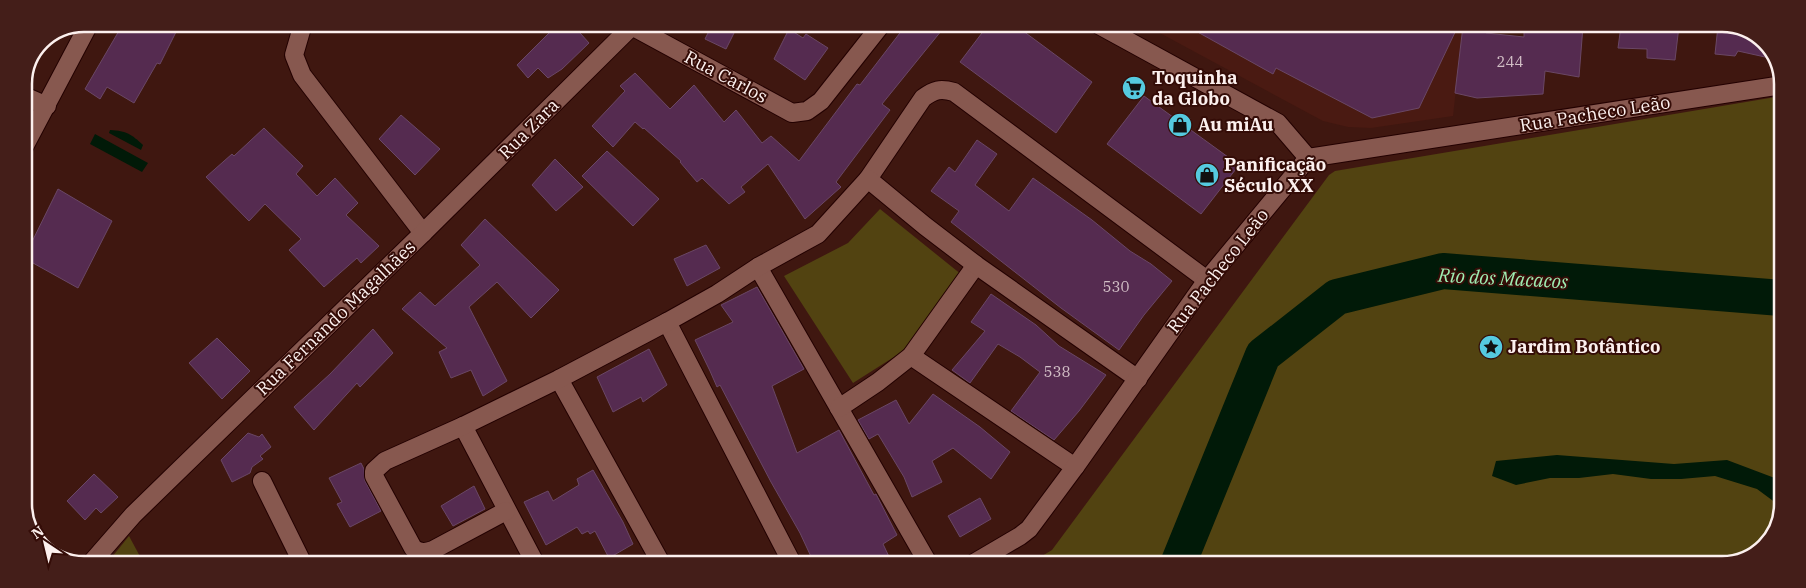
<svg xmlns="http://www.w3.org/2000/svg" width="1806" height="588" viewBox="0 0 1806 588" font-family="'IBM Plex Serif',serif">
  <rect width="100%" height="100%" fill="#3f1710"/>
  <!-- built -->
  <path fill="#4a1a12" d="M 1145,25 L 1463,26 L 1453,116 L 1371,128 L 1348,127 L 1323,121 Z"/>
  <!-- green -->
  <g fill="#524311">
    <path d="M 1782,96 L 1780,519 L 1759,551 L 1721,564 L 1030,563 L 1052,550 L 1329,175 L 1335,171 Z"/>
    <path d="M 880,209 L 962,275 L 905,350 L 853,383 L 784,276 L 848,243 Z"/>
    <path d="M 129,536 L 143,562 L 108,562 Z"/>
  </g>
  <!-- water -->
  <g fill="#011a08">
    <path d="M 110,130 C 127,131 131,134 143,145 L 141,150 L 109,133 Z"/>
    <path d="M 95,134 L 148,163 L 142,172 L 90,144 Z"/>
    <path d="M 1557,455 L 1674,464 L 1727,460 L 1780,480 L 1780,506 L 1757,489 L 1715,476 L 1681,479 L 1651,479 L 1613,474 L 1579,478 L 1550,478 L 1516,485 L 1492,476 L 1496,461 Z"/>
  </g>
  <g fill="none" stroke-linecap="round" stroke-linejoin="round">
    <!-- river -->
    <path stroke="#011a08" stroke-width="36" d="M 1178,564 L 1263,355 L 1337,297 L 1443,271 L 1781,298"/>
  </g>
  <!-- building -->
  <g fill="#552b50" stroke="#6a4765">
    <path d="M 123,24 L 180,24 L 160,64 L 157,63 L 134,103 L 107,87 L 100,99 L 85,89 Z"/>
    <path d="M 558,24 L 572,24 L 589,43 L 562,69 L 548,78 L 538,68 L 528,78 L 517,65 Z"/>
    <path d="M 712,25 L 738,25 L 726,49 L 705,39 Z"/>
    <path d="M 906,25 L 946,25 L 882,104 L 890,110 L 836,182 L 841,187 L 805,219 L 768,164 L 741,187 L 745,192 L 729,204 L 702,178 L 697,182 L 680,162 L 681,161 L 644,128 L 643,129 L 635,122 L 613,147 L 592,126 L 625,91 L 620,86 L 635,73 L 670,109 L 694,85 L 724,122 L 736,110 L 762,143 L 771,136 L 799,161 L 857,84 L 860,85 Z"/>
    <path d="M 988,25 L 1015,25 L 1092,82 L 1056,133 L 960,62 Z"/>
    <path d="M 1185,25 L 1323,25 L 1458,26 L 1419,108 L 1372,118 L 1276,68 L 1273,74 Z"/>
    <path d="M 1463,26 L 1487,26 L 1486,33 L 1524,37 L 1524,26 L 1583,26 L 1579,77 L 1545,71 L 1543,94 L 1477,98 L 1455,93 Z"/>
    <path d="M 1621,26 L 1679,26 L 1675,60 L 1647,58 L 1647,49 L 1618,48 Z"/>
    <path d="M 1718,26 L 1737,26 L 1769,47 L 1774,59 L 1738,51 L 1735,56 L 1715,54 Z"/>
    <path d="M 789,29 L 803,38 L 806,34 L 828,48 L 805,80 L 774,59 Z"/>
    <path d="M 1144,96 L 1239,165 L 1201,214 L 1107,144 Z"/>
    <path d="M 401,115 L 440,149 L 415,175 L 379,139 Z"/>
    <path d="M 264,128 L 303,166 L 296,174 L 317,196 L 335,178 L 358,203 L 346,215 L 379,246 L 361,263 L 357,258 L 324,287 L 289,250 L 301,239 L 265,204 L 249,221 L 206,177 L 232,154 L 234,156 Z"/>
    <path d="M 977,140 L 997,154 L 975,185 L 1009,211 L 1033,178 L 1092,220 L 1130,251 L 1151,264 L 1172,281 L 1144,315 L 1119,350 L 1061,308 L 951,222 L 959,211 L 931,191 L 949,167 L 955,172 Z"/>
    <path d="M 607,151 L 659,199 L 633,226 L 582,176 Z"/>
    <path d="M 555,159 L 583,187 L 556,211 L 532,185 Z"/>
    <path d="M 58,189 L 112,221 L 78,288 L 24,258 Z"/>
    <path d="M 485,219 L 559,290 L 531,318 L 497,282 L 469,307 L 507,381 L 483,396 L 471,370 L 451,378 L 439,352 L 447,348 L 402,309 L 420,292 L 435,306 L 480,265 L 461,245 Z"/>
    <path d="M 706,245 L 720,268 L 687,286 L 674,259 Z"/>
    <path d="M 757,287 L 804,369 L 772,386 L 797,453 L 839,430 L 874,495 L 876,494 L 897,535 L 883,544 L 892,563 L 814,563 L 800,533 L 771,482 L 720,385 L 717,387 L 710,371 L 695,340 L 733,322 L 721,305 Z"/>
    <path d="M 991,294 L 1036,325 L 1059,346 L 1106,375 L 1079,411 L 1054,440 L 1011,411 L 1040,372 L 1020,357 L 998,344 L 970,383 L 952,370 L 985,331 L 971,322 Z"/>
    <path d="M 373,329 L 393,353 L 360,387 L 357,383 L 314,430 L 294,407 L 330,374 Z"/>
    <path d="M 217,338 L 250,371 L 222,399 L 189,363 Z"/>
    <path d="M 649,349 L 667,385 L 643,402 L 641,397 L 613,412 L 597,377 Z"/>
    <path d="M 933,394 L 980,427 L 1010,452 L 991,479 L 953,448 L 932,461 L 942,482 L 912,497 L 904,477 L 878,434 L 869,439 L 858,420 L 896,400 L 909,424 Z"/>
    <path d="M 248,433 L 259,437 L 262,434 L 271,447 L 260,456 L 263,459 L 252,467 L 250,473 L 232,482 L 221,460 Z"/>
    <path d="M 361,463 L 364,469 L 365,481 L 381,511 L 350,527 L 337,504 L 342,502 L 329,478 Z"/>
    <path d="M 593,470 L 623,522 L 633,544 L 609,558 L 595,531 L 590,534 L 588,531 L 582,534 L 577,527 L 546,545 L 524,502 L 548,491 L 553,501 L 579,485 L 577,479 Z"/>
    <path d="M 94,474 L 118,497 L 101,513 L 96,508 L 85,520 L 67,501 Z"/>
    <path d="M 474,486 L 485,509 L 453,526 L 441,506 Z"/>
    <path d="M 980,498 L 991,519 L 960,537 L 948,516 Z"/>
  </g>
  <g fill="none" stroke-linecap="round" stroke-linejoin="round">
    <!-- street casing -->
    <g stroke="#230100" stroke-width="20">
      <g id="street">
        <path d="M 303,24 L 294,55 L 302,75 L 423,233"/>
        <path d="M 628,24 L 792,113 L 807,111 L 821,101 L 881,25"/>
        <path d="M 1099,25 L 1278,123 L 1308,158"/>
        <path d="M 24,96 L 47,106"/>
        <path d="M 24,147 L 89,24"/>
        <path d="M 868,179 L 923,98 C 934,90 940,88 954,92 L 1207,280"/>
        <path d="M 758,267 L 928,563"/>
        <path d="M 667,322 L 792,563"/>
        <path d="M 911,356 L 1075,467"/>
        <path d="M 559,379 L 661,563"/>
        <path d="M 839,408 L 878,382 L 911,356 L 976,265"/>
        <path d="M 463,426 L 535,563"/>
        <path d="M 262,481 L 302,562"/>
        <path d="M 506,511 L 433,550 C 425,553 420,553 413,548 L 374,476 L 374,471 L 385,461 L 463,426 L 559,379 L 667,322 L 717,294 L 758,267 L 818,234 L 868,179 L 925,226 L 976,265 L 1138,379"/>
        <path d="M 92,562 L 133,515 L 423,233 L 634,24"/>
        <path d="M 974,563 L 1020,536 L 1029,529 L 1075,467 L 1207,280 L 1308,158 L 1782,85"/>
      </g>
    </g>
    <!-- street -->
    <use href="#street" stroke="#87584f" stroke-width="18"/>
  </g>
  <!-- icons -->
  <defs>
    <g id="supermarket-disc" transform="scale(1.25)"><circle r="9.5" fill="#55cadf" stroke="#340c07"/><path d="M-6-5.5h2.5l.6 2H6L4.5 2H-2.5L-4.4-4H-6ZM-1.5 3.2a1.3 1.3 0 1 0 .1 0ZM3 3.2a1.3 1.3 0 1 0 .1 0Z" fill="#111"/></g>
    <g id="shop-disc" transform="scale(1.25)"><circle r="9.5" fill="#55cadf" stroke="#340c07"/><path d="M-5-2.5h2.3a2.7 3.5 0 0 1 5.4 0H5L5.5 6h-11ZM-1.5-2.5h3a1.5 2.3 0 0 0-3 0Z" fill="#111"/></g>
    <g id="sight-disc" transform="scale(1.25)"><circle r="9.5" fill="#55cadf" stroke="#340c07"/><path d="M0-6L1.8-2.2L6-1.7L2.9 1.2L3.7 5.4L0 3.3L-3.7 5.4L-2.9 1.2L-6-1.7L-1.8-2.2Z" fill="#111"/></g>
  </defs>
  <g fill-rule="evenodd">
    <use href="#supermarket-disc" x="1134" y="88"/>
    <use href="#shop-disc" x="1180" y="125"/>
    <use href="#shop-disc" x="1207" y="175"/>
    <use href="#sight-disc" x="1491" y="347"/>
  </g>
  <g text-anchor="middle" stroke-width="4" stroke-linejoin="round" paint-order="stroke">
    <!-- number labels -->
    <g font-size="15" fill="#d2bfc6">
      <text x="1510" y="67">244</text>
      <text x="1116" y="292">530</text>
      <text x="1057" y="377">538</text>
    </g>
    <!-- street labels -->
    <g font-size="18" fill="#fcf0ee" stroke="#340c07">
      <text transform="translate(726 77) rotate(28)" y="6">Rua Carlos</text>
      <text transform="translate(1595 114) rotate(-9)" y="6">Rua Pacheco Leão</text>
      <text transform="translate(529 129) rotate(-45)" y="6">Rua Zara</text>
      <text transform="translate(1218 271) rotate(-52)" y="6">Rua Pacheco Leão</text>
      <text transform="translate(336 318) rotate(-44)" y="6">Rua Fernando Magalhães</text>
    </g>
    <!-- poi labels -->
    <g font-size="18" font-weight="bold" fill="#fcf0ee" stroke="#340c07" text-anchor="start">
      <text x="1152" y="84">Toquinha<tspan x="1152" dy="21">da Globo</tspan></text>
      <text x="1198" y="131">Au miAu</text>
      <text x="1224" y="171">Panificação<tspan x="1224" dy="21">Século XX</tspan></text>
      <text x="1508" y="353">Jardim Botântico</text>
    </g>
    <!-- water labels -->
    <g font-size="19" font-style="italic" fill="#9feeb3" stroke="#340c07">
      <text transform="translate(1503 278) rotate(3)" y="7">Rio dos Macacos</text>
    </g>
  </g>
  <!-- crop -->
  <path d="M0 0H1806V588H0ZM84 32H1722A52 52 0 0 1 1774 84V504A52 52 0 0 1 1722 556H84A52 52 0 0 1 32 504V84A52 52 0 0 1 84 32Z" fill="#441e19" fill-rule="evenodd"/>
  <path fill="none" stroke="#fcf0ee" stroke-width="2.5" d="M84 32H1722A52 52 0 0 1 1774 84V504A52 52 0 0 1 1722 556H84A52 52 0 0 1 32 504V84A52 52 0 0 1 84 32Z"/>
  <!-- north arrow -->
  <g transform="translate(45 543) rotate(325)" stroke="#340c07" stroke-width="4" paint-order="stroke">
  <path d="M0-4L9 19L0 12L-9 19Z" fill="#fcf0ee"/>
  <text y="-8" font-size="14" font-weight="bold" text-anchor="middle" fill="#fcf0ee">N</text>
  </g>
</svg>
